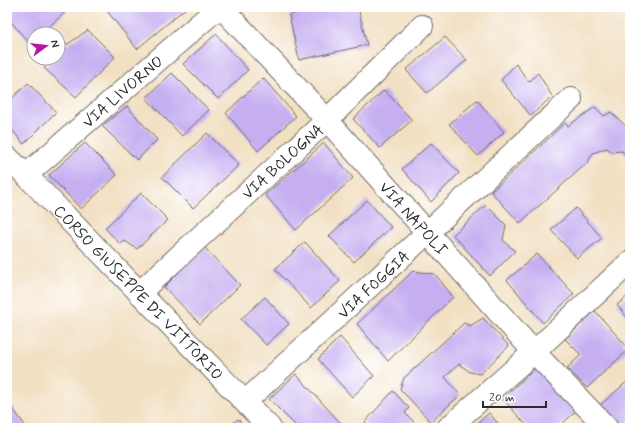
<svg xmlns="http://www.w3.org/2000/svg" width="637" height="435" viewBox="0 0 637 435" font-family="Mynerve,sans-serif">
  <rect width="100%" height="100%" fill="#fff"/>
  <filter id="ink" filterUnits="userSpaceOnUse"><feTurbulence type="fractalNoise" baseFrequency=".025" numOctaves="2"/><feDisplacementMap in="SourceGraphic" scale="8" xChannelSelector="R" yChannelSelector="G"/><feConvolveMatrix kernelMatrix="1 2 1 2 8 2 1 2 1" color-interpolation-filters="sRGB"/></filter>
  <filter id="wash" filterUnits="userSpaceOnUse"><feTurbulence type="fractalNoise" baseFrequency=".012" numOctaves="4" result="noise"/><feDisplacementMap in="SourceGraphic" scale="16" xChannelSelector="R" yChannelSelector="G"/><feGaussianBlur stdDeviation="0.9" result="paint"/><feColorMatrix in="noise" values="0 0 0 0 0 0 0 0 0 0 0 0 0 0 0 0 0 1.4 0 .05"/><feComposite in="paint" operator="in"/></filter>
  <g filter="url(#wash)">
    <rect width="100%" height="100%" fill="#f2e0c3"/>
    <g id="blocks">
      <!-- building -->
      <g fill="#c5aff1">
        <path d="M 7,7 L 71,7 L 41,34 L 34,34 L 34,41 L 30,44 L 7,17 Z"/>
        <path d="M 104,7 L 187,7 L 137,49 Z"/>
        <path d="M 318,7 L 358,7 L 367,45 L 299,60 L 289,15 Z"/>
        <path d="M 88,30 L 115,57 L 76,97 L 44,68 L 51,59 L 50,58 L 58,58 L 58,42 L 68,44 Z"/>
        <path d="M 216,34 L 248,70 L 218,99 L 183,64 Z"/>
        <path d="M 445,37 L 467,60 L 427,93 L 406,70 Z"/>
        <path d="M 7,57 L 12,62 L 7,67 Z"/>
        <path d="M 516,64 L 529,82 L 538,73 L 552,96 L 531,116 L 501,80 Z"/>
        <path d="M 172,73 L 209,110 L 182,136 L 146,98 Z"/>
        <path d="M 263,78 L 296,116 L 258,151 L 226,113 Z"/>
        <path d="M 28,83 L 56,112 L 24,144 L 7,124 L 7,103 Z"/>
        <path d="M 384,90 L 412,120 L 380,148 L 353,119 Z"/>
        <path d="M 477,100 L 504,132 L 478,156 L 449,124 Z"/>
        <path d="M 127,106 L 157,140 L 137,160 L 102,126 Z"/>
        <path d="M 595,107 L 604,116 L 611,112 L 628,128 L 630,128 L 630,161 L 622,151 L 612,152 L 607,148 L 593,153 L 588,162 L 520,223 L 491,192 L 565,123 L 568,126 Z"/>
        <path d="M 207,133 L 239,165 L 193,208 L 162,177 Z"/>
        <path d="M 85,143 L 117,175 L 81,209 L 49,175 Z"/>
        <path d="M 324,143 L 353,178 L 296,230 L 265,195 Z"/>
        <path d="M 431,143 L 459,173 L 431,202 L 402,169 Z"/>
        <path d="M 141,193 L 168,220 L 137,249 L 125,241 L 120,244 L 105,228 Z"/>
        <path d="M 367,200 L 391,227 L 354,262 L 329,236 Z"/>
        <path d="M 486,205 L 506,225 L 503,240 L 515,251 L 490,276 L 453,235 Z"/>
        <path d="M 576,208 L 602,238 L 577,258 L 551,230 Z"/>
        <path d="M 305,242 L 340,281 L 311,308 L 275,269 Z"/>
        <path d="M 204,247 L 240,285 L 200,324 L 164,287 Z"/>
        <path d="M 537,254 L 574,294 L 543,323 L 507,280 Z"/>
        <path d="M 413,271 L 435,274 L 453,297 L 388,361 L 357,324 Z"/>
        <path d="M 630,294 L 630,321 L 617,305 Z"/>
        <path d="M 265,297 L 289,324 L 266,345 L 241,319 Z"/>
        <path d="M 595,311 L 629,349 L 587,388 L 567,368 L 581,355 L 565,339 Z"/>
        <path d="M 483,318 L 509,346 L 480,374 L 470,372 L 459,364 L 445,377 L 460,395 L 431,422 L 400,389 L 404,378 L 464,323 L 470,326 Z"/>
        <path d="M 340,337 L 374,376 L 352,397 L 318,359 Z"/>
        <path d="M 537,367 L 576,411 L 558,428 L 529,428 L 502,398 Z"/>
        <path d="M 296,374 L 345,428 L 298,428 L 269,399 Z"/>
        <path d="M 630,379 L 630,428 L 621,428 L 600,405 Z"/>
        <path d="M 393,391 L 409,408 L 405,413 L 419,427 L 418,428 L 371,428 L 365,422 Z"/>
        <path d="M 7,400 L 26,427 L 24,428 L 7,428 Z"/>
        <path d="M 489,413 L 502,428 L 472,428 Z"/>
        <path d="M 238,419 L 247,428 L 226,428 Z"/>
      </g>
    </g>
  </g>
  <g filter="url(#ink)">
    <use href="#blocks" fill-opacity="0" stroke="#716a60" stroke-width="1"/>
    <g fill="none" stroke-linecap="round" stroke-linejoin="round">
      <!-- minor casing -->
      <g stroke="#716a60" stroke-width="24">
        <g id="minor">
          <path d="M 221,7 L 327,120 L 534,352 L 607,428"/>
          <path d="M 7,157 L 26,175 L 270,428"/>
          <path d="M 26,175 L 219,7"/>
          <path d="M 139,293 L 327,120 L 422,26"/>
          <path d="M 245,402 L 571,99"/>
          <path d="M 448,428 L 534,352 L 630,262"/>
        </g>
      </g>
      <!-- minor -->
      <use href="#minor" stroke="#fff" stroke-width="22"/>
    </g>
  </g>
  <g text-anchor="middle" stroke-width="3" stroke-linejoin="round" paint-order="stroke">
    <!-- street labels -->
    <g font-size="16" fill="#2b2b2b" stroke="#fff">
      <text transform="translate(122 91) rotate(-41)" y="6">VIA LIVORNO</text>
      <text transform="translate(282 161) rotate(-42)" y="6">VIA BOLOGNA</text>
      <text transform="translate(414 218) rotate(48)" y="6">VIA NAPOLI</text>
      <text transform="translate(373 284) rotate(-43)" y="6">VIA FOGGIA</text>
      <text transform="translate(139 292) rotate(46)" y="6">CORSO GIUSEPPE DI VITTORIO</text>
    </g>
  </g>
  <!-- margin -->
  <rect width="637" height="435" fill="none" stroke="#fff" stroke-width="24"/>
  <!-- north arrow -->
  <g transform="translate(46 46) rotate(75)"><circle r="19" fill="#ffffff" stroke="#aaaaaa"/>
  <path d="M0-3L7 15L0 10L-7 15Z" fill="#b5179e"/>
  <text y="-6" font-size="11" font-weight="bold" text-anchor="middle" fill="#2b2b2b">N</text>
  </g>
  <!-- scale -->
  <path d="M483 401v6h63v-6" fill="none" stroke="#2b2b2b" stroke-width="2"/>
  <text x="489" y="401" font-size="12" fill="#2b2b2b" stroke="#ffffff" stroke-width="3" paint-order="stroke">20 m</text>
</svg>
